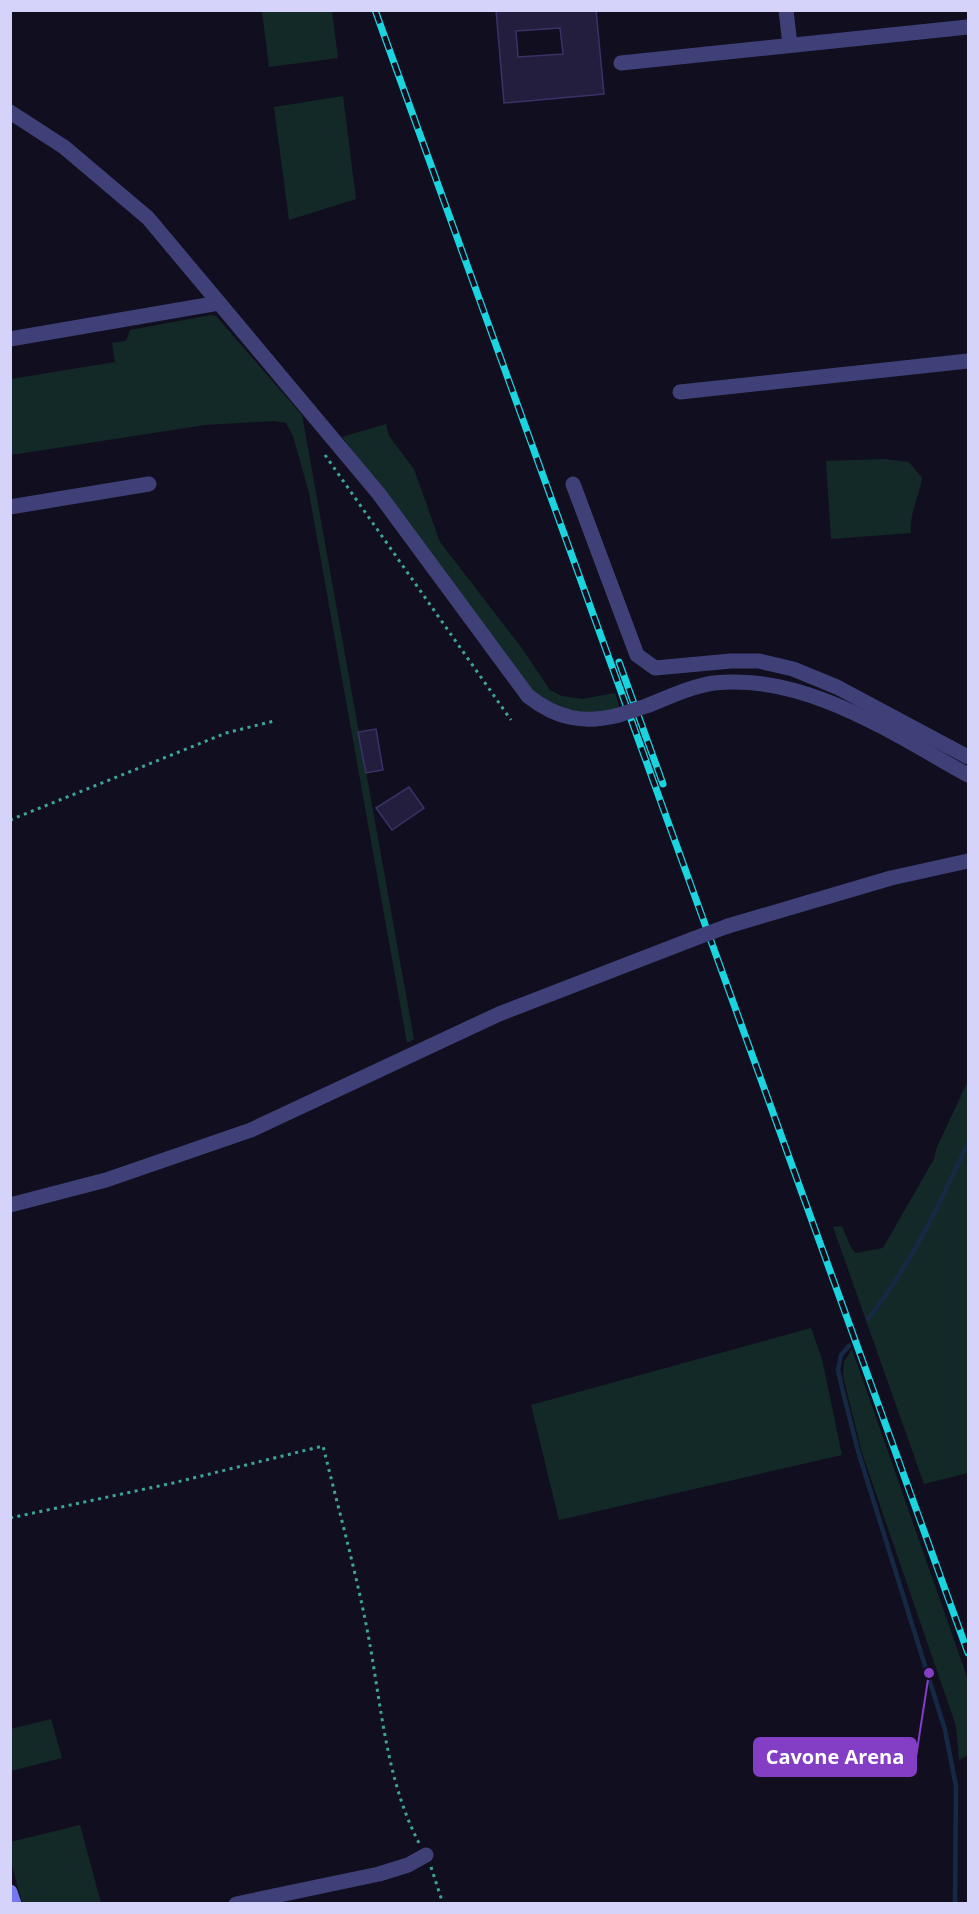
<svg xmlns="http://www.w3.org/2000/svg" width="979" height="1914" viewBox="0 0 979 1914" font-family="'Open Sans',sans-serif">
  <rect width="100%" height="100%" fill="#110f1f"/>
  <!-- green -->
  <g fill="#132927">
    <path d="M 262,11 L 332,11 L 338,58 L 269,67 Z"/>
    <path d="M 343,96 L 356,199 L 289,220 L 274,107 Z"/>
    <path d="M 211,315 L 216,316 L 302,415 L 414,1039 L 407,1043 L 309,493 L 293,436 L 286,423 L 275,421 L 205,425 L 11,455 L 11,379 L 115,362 L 112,343 L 126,341 L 130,330 Z"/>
    <path d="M 386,424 L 389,436 L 414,469 L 440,542 L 521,647 L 550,690 L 562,696 L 582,699 L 615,693 L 621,712 L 563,712 L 531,690 L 342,437 Z"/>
    <path d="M 884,459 L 909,462 L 922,478 C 919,497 909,514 911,533 L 831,539 L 826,461 Z"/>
    <path d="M 968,1081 L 968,1473 L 924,1484 L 833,1227 L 842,1226 L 851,1248 L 856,1253 L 883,1248 L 934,1159 L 937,1147 Z"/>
    <path d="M 811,1328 L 822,1359 L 842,1455 L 559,1520 L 531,1405 Z"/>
    <path d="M 852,1349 L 968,1680 L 968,1755 L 959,1760 L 956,1726 L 862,1453 L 843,1376 L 844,1362 Z"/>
    <path d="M 51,1719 L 62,1758 L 11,1771 L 11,1729 Z"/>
    <path d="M 80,1825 L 101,1903 L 22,1903 L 11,1862 L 10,1842 Z"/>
  </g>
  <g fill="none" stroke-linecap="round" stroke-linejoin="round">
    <!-- stream -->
    <g stroke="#152944" stroke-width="4.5">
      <path d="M 868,1319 C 912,1263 938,1207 968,1143"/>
      <path d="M 849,1346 L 841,1355 L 838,1370 L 843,1392 L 858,1451 L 945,1730 L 956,1786 L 955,1904"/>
    </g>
  </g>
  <!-- building -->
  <g fill="#231e3e" stroke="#3a3267" stroke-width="1.5" fill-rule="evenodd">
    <path d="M 496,10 L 596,10 L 604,94 L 504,103 ZM 560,28 L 563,54 L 518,57 L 516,31 Z"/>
    <path d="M 376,729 L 383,770 L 366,773 L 358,732 Z"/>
    <path d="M 409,787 L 424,808 L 392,830 L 376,808 Z"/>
  </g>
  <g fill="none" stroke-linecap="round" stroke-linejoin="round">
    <!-- path -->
    <g stroke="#3ca59a" stroke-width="3" stroke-dasharray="3 4.5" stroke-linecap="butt">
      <path d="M 325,455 L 511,720"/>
      <path d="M 10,820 L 226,733 L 274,721"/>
      <path d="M 10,1518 L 173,1483 L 323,1446 C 338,1507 355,1568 367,1629 C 381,1700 385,1778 419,1843"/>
      <path d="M 431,1867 L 443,1904"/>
    </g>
    <!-- street -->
    <g stroke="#404079" stroke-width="15">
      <path d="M 786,10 L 790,45"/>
      <path d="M 621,63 L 968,27"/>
      <path d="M 10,112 L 64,147 L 148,218 L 379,494 L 528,696 C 557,719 584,724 619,715"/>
      <path d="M 10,339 L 219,303"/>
      <path d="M 680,392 L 968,361"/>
      <path d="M 573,484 L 637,655 L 655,668 L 731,661 L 759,661 L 793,669 L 837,687 L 968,757"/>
      <path d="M 10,507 L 149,484"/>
      <path d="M 649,705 C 669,697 692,686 714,683 C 805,673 892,733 968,775"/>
      <path d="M 728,926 L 891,878 L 968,861"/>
      <path d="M 10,1205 L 106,1180 L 251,1130 L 499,1014 L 693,939"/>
      <path d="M 236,1904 L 379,1874 L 408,1865 L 426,1855"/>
    </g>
    <!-- secondary -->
    <path stroke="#7577ef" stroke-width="15" d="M 10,1892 L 14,1904"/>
    <!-- rail casing -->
    <g stroke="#1ad4df" stroke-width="7">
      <g id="rail">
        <path d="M 375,10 L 968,1653"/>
        <path d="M 619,662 L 663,784"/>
      </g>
    </g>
    <!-- rail -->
    <use href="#rail" stroke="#110f1f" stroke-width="4.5" stroke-dasharray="14" stroke-linecap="butt"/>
    <!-- street-bridge -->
    <g stroke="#404079" stroke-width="15">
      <path d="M 619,715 L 649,705"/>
      <path d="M 693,939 L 728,926"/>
    </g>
  </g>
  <!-- callouts -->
  <path fill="none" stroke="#843dc5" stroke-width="2" d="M929 1673L916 1757"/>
  <circle fill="#843dc5" stroke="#110f1f" stroke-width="2" cx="929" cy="1673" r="6"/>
  <rect fill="#843dc5" stroke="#843dc5" stroke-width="2" x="754" y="1738" width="162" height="38" rx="6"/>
  <g font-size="20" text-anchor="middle" font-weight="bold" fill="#fff">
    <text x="835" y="1764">Cavone Arena</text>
  </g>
  <!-- border -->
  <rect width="979" height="1914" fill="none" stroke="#d6d3fa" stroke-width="24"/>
</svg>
